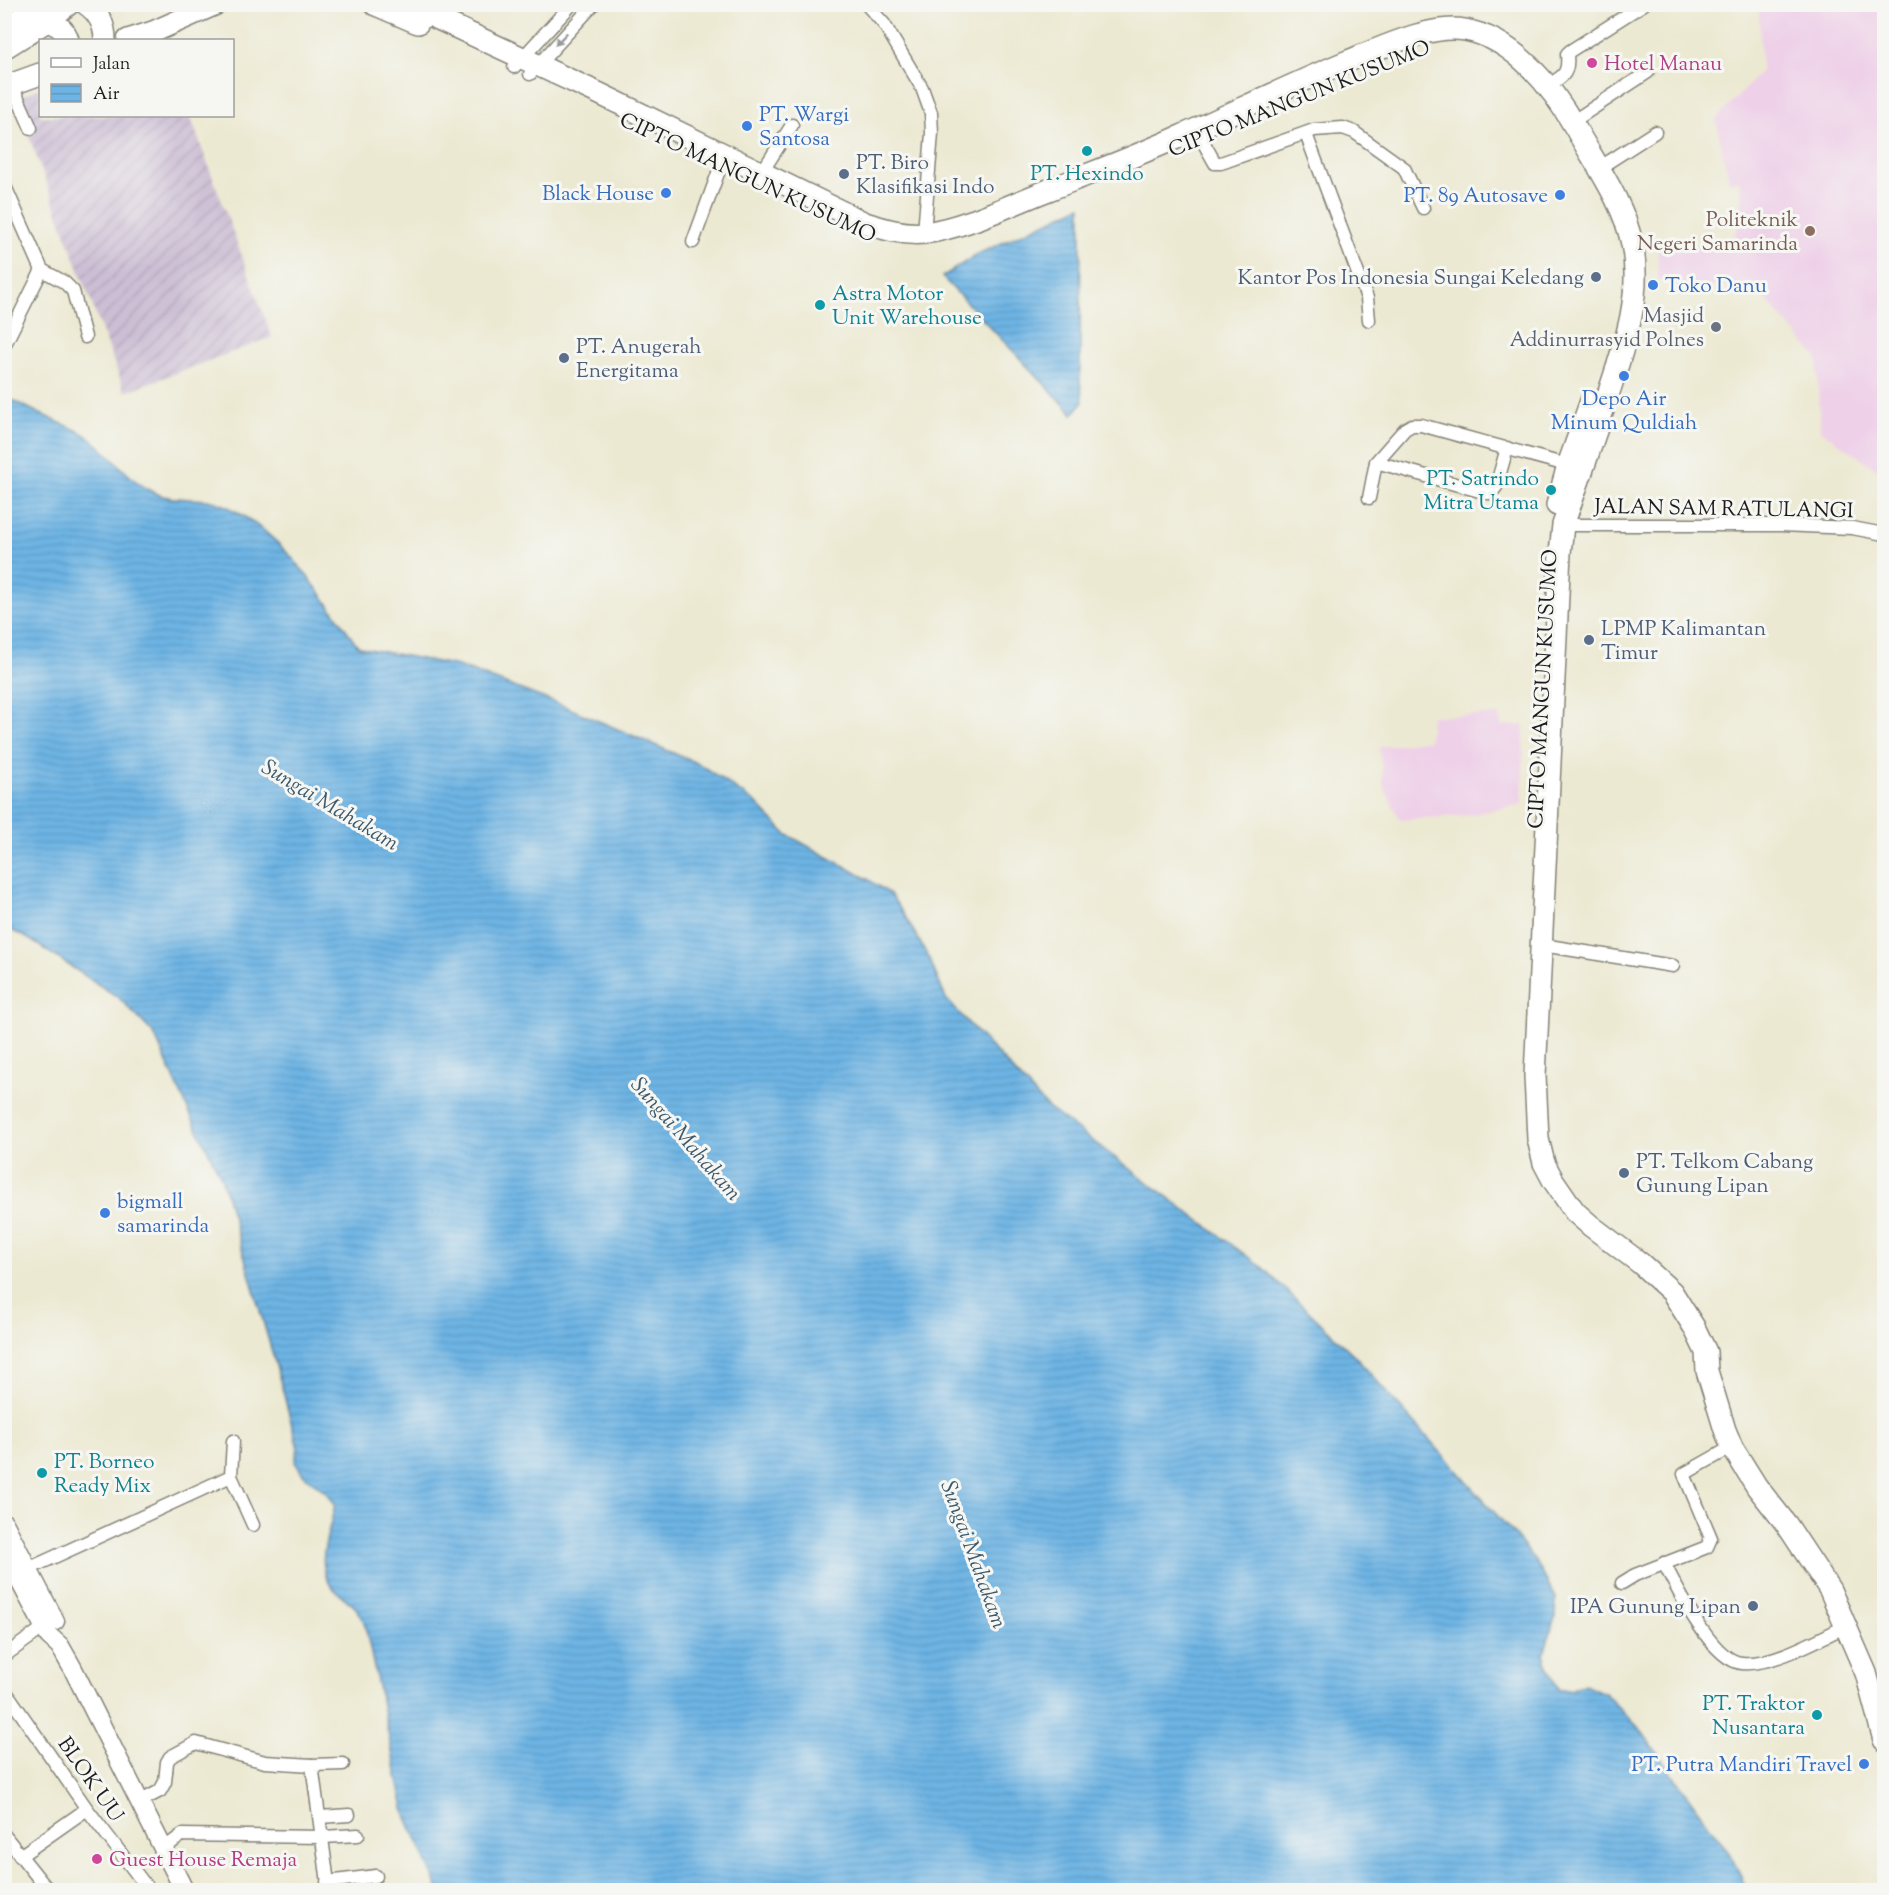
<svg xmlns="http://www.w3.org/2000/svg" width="1889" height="1895" viewBox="0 0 1889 1895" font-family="'Sorts Mill Goudy',serif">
  <defs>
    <pattern id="industrial-furrows" width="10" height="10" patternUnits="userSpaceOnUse" patternTransform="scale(1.5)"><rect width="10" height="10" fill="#ccbed4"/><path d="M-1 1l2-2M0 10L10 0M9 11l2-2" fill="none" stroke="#afa3b5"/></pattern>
    <pattern id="water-rules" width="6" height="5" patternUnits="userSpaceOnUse" patternTransform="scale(1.5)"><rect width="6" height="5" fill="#6db4e4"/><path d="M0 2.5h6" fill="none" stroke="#5e9ac3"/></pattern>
  </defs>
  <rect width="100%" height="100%" fill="#f6f6f2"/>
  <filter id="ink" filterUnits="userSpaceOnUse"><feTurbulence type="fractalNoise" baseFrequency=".0167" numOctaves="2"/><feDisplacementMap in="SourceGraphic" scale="12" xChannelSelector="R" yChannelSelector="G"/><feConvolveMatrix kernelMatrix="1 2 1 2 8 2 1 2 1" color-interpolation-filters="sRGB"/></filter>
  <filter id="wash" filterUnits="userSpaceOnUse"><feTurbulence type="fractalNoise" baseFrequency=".008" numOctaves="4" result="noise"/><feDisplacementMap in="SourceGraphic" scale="24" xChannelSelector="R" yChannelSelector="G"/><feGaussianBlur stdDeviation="1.35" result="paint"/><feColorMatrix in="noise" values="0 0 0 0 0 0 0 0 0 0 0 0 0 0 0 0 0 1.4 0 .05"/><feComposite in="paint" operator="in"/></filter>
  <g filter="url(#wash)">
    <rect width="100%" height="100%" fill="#ece9d2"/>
    <!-- built -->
    <g fill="#eed0e8">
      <path d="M 1759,5 L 1884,5 L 1884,471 L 1876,469 L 1820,430 L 1817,358 L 1752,283 L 1701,287 L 1658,280 L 1658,246 L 1731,246 L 1742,216 L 1740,181 L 1729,181 L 1716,120 L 1761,71 Z"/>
      <path d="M 1500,715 L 1501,726 L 1524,725 L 1522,804 L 1468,815 L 1400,820 L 1384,787 L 1379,747 L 1429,740 L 1431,716 Z"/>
    </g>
    <!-- industrial -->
    <path fill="url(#industrial-furrows)" d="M 40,88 L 40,116 L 190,116 L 272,337 L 125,392 L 15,99 Z"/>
    <!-- water -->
    <g fill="url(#water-rules)" stroke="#446880" stroke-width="1.5">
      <path d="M 1081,206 L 1080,380 L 1083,402 L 1073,414 L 942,277 L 976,255 Z"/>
      <path d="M 4,396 C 22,405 40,414 58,422 C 68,426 78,430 87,436 C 111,452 125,478 153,492 C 175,504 202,494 224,505 C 285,534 320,593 358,646 L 364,648 L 458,666 L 564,706 L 701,765 L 756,803 L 786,834 L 866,878 L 890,894 L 905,916 L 929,958 L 946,999 L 1047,1107 L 1263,1268 L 1351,1352 L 1512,1532 L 1535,1560 L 1556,1598 L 1555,1618 L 1544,1653 L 1548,1669 L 1559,1690 L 1570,1690 L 1585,1684 L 1604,1693 L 1640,1729 L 1729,1853 L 1741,1876 L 1746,1890 L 439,1890 L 405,1813 L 365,1625 C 357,1603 351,1605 335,1590 C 311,1567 331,1531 335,1504 L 327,1493 L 303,1474 L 295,1462 L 298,1448 L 277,1369 L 221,1177 L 190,1114 L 154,1034 L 119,998 L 29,939 L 5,927 Z"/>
    </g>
  </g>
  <g filter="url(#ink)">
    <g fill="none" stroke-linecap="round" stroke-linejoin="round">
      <!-- minor casing -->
      <g stroke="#848277" stroke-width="15">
        <g id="minor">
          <path d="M 866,4 L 884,24 L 922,88 L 931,113 L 932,133 L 924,233"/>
          <path d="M 514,67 L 572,4"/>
          <path d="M 530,74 L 594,4"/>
          <path d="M 12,85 L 31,128"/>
          <path d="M 1546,87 C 1563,76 1569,75 1567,54 L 1570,51 L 1644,4"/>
          <path d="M 1572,122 L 1648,72"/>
          <path d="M 1306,134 L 1367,298 L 1369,320"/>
          <path d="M 1201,138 L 1215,163 L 1221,163 L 1314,130 L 1343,128 L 1354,132 L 1404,168 L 1423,208"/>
          <path d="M 1599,168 L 1655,132"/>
          <path d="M 762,172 L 792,125"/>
          <path d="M 4,184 L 42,270"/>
          <path d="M 693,242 L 721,165"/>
          <path d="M 4,346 L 42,270 L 64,282 L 73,291 L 85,337"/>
          <path d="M 1376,462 L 1487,493 L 1491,493 L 1496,487 L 1507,448"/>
          <path d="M 1369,498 L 1376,462 L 1405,429 L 1412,425 L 1421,425 L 1574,467"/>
          <path d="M 1563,525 L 1780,525 L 1852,528 L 1884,534"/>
          <path d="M 1542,945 L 1673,966"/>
          <path d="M 233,1441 L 231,1476 L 253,1525"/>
          <path d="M 1664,1563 C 1676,1587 1712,1661 1742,1663 C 1772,1666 1819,1639 1846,1626"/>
          <path d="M 28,1569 L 231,1476"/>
          <path d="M 1622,1583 L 1635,1575 L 1707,1547 L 1711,1538 L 1684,1474 L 1732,1447"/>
          <path d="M 4,1656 L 50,1623"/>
          <path d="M 4,1689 L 87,1809 L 149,1890"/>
          <path d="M 139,1802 L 160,1791 L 165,1782 L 167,1762 L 170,1757 L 196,1743 L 265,1762 L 312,1765"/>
          <path d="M 320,1817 L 349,1815"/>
          <path d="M 4,1835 L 48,1890"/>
          <path d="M 163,1849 L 182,1835 L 323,1837 L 358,1835"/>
          <path d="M 20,1856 L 87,1809"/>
          <path d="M 327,1882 L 376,1876"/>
          <path d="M 329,1890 L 312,1765 L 343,1764"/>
        </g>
      </g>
      <!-- secondary casing -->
      <g stroke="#848277" stroke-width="21">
        <g id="secondary">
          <path d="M 4,1523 L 55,1621"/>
          <path d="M 4,1551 L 49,1636 L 60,1646 L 73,1669 L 184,1890"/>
        </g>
      </g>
      <!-- trunk casing -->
      <g stroke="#848277" stroke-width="24">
        <g id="trunk">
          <path d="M 86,4 C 99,13 105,25 105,40"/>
          <path d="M 374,4 L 418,23"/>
          <path d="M 406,4 L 600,94 L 865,223 C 884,229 904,235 925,233 C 966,227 1007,206 1046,191 C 1091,173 1137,156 1181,136 C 1237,111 1292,84 1348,61 C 1381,48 1430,24 1465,30 C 1515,39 1553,88 1576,129 C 1596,165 1624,203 1632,244 C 1643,297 1623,349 1607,398 C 1593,441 1578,483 1563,525 L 1560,553 L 1535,1076 L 1538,1139 L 1544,1163 L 1553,1180 L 1575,1212 L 1591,1226 L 1640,1263 L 1672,1292 L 1694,1327 L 1706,1352 L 1707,1371 L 1725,1430 L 1732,1447 L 1757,1487 L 1787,1525 L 1830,1590 L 1866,1673 L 1884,1740"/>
          <path d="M 47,21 C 58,25 65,29 68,40"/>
          <path d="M 4,29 L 40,4"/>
          <path d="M 128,40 L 153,32 L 216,4"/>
          <path d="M 4,48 L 47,21 L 69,4"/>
          <path d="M 4,87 L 40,74"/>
          <path d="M 1557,505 L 1568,465 L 1591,401"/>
        </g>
      </g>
      <!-- minor -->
      <use href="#minor" stroke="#fff" stroke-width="12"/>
      <!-- secondary -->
      <use href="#secondary" stroke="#fff" stroke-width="18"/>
      <!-- trunk -->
      <use href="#trunk" stroke="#fff" stroke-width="21"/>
    </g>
    <!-- one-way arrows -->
    <defs><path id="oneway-solid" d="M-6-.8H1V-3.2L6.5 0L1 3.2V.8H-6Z" transform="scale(1.5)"/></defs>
    <use fill="#999" href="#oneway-solid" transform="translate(561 39) rotate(134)"/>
  </g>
  <!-- markers -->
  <g fill="#d1479c" stroke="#f6f6f2" stroke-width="2">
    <circle cx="1592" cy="63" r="6"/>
    <circle cx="97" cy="1859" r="6"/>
  </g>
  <g fill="#3f7fe0" stroke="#f6f6f2" stroke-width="2">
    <circle cx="747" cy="126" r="6"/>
    <circle cx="666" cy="193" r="6"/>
    <circle cx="1560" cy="195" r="6"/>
    <circle cx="1653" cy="285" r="6"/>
    <circle cx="1624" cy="376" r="6"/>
    <circle cx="105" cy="1213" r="6"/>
    <circle cx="1864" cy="1764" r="6"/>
  </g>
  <g fill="#0f9aa8" stroke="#f6f6f2" stroke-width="2">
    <circle cx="1087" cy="151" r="6"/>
    <circle cx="820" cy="305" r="6"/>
    <circle cx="1551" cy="490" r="6"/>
    <circle cx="42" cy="1473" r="6"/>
    <circle cx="1817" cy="1715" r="6"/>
  </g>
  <g fill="#5c6f8a" stroke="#f6f6f2" stroke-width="2">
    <circle cx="844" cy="174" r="6"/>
    <circle cx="1596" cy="277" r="6"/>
    <circle cx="564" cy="358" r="6"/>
    <circle cx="1589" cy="640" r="6"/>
    <circle cx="1624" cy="1173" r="6"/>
    <circle cx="1753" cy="1606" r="6"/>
  </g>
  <circle fill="#8d6e63" stroke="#f6f6f2" stroke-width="2" cx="1810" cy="231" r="6"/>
  <circle fill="#6b7280" stroke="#f6f6f2" stroke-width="2" cx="1716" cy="327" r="6"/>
  <g text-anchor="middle" stroke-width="6" stroke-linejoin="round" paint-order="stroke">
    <!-- hotel labels -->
    <g font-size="21" fill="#b23c85" stroke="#f6f6f2" text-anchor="start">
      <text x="1604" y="70">Hotel Manau</text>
      <text x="109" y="1866">Guest House Remaja</text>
    </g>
    <!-- street labels -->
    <g font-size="21" fill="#1c1c1c" stroke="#f6f6f2">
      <text transform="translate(1299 98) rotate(-22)" y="7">CIPTO MANGUN KUSUMO</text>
      <text transform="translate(748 177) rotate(25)" y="7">CIPTO MANGUN KUSUMO</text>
      <text transform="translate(1724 508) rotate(1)" y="7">JALAN SAM RATULANGI</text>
      <text transform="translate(1542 689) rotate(-87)" y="7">CIPTO MANGUN KUSUMO</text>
      <text transform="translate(91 1779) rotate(55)" y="7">BLOK UU</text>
    </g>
    <!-- shop labels -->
    <g font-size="21" fill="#366cbe" stroke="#f6f6f2" text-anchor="start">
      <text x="759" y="121">PT. Wargi<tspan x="759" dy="24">Santosa</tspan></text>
      <text x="654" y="200" text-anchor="end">Black House</text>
      <text x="1548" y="202" text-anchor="end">PT. 89 Autosave</text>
      <text x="1665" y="292">Toko Danu</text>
      <text x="1624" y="405" text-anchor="middle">Depo Air<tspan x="1624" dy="24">Minum Quldiah</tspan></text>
      <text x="117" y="1208">bigmall<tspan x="117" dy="24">samarinda</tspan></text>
      <text x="1852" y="1771" text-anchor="end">PT. Putra Mandiri Travel</text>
    </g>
    <!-- service labels -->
    <g font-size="21" fill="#4e5e75" stroke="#f6f6f2" text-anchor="start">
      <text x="856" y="169">PT. Biro<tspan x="856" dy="24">Klasifikasi Indo</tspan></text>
      <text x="1584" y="284" text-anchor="end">Kantor Pos Indonesia Sungai Keledang</text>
      <text x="576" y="353">PT. Anugerah<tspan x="576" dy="24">Energitama</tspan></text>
      <text x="1601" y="635">LPMP Kalimantan<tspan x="1601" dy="24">Timur</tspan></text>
      <text x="1636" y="1168">PT. Telkom Cabang<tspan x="1636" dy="24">Gunung Lipan</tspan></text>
      <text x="1741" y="1613" text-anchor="end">IPA Gunung Lipan</text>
    </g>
    <!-- culture labels -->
    <g font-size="21" fill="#0d838f" stroke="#f6f6f2" text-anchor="start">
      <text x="1087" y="180" text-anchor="middle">PT. Hexindo</text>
      <text x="832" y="300">Astra Motor<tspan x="832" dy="24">Unit Warehouse</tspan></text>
      <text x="1539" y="485" text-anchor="end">PT. Satrindo<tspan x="1539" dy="24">Mitra Utama</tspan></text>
      <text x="54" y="1468">PT. Borneo<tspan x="54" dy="24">Ready Mix</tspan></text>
      <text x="1805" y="1710" text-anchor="end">PT. Traktor<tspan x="1805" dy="24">Nusantara</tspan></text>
    </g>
    <!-- education labels -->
    <g font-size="21" fill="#785e54" stroke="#f6f6f2" text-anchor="end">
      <text x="1798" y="226">Politeknik<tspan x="1798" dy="24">Negeri Samarinda</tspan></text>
    </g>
    <!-- worship labels -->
    <g font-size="21" fill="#5b616d" stroke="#f6f6f2" text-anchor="end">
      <text x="1704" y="322">Masjid<tspan x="1704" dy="24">Addinurrasyid Polnes</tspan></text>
    </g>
    <!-- water labels -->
    <g font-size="22" font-style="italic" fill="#3c596c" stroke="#f6f6f2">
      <text transform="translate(331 804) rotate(31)" y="8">Sungai Mahakam</text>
      <text transform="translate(687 1138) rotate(49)" y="8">Sungai Mahakam</text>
      <text transform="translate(975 1554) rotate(70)" y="8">Sungai Mahakam</text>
    </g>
  </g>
  <!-- margin -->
  <rect width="1889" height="1895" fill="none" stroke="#f6f6f2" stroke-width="24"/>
  <!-- legend -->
  <rect x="39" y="39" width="195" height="78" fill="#f6f6f2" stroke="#9f9f9c" stroke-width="1.5"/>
  <rect x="51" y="58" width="30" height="9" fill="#ffffff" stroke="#9f9f9c" stroke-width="1.5"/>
  <text x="93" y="69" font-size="18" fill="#1c1c1c">Jalan</text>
  <rect x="51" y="84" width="30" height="18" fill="url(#water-rules)" stroke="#9f9f9c" stroke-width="1.5"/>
  <text x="93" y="99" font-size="18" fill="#1c1c1c">Air</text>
</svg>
